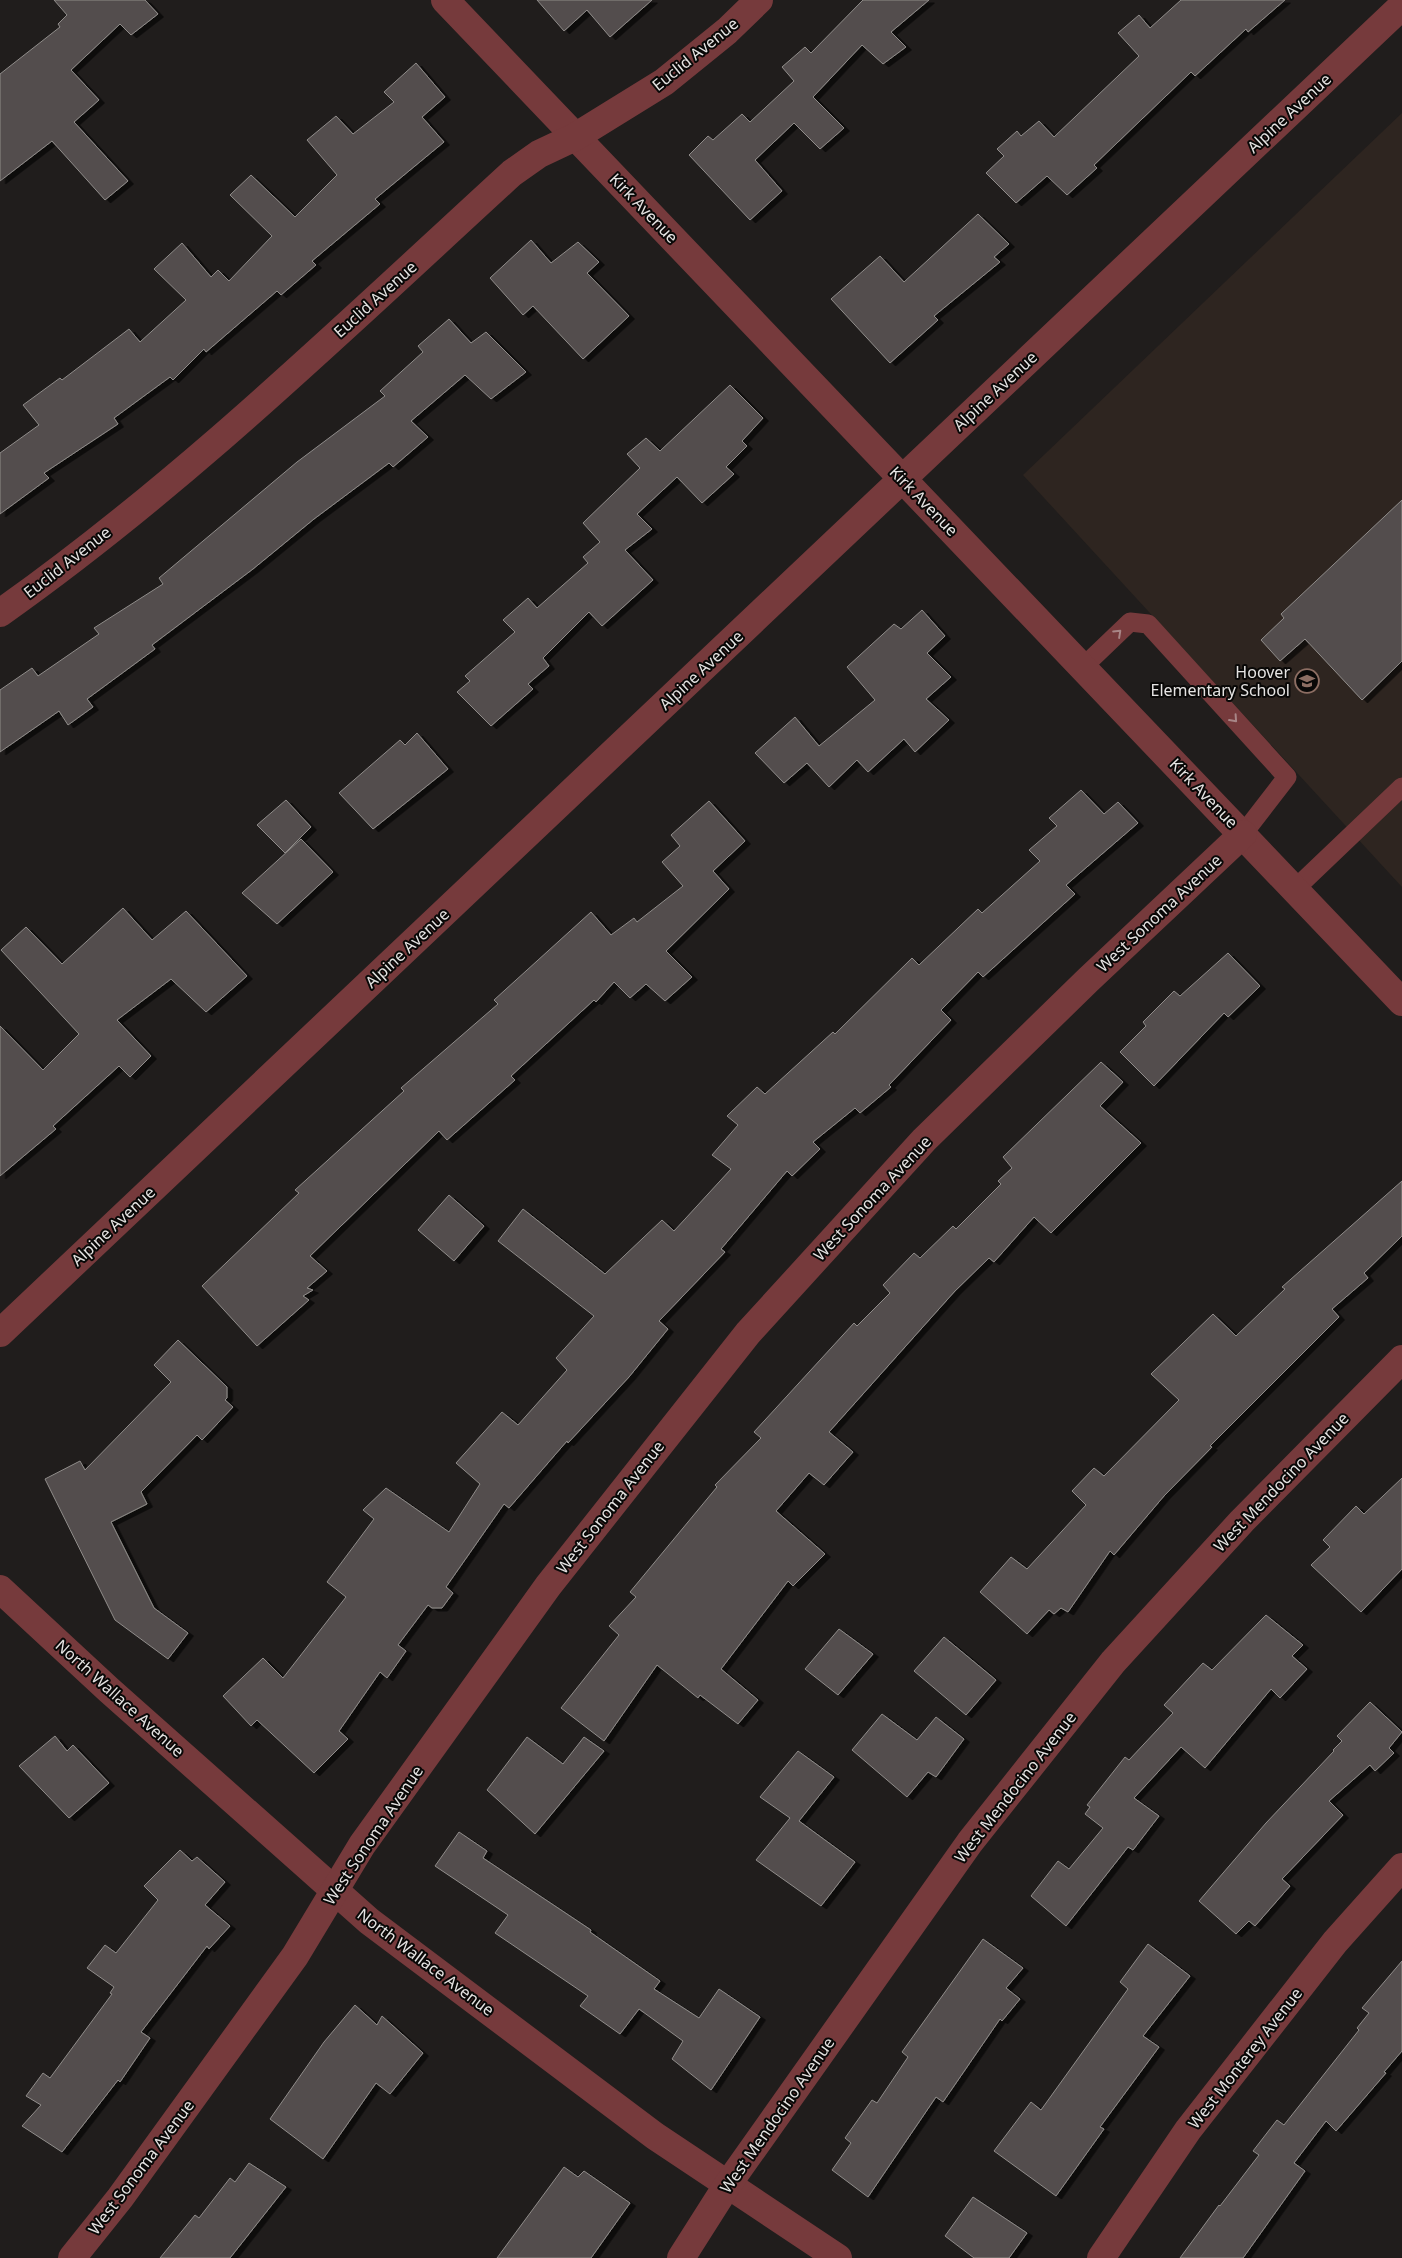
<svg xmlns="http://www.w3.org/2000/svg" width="1402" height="2258" viewBox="0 0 1402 2258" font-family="'Noto Sans',sans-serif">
  <defs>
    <filter id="shadow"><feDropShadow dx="5.5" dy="3" stdDeviation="0" flood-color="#0009"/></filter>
  </defs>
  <rect width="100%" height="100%" fill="#201d1c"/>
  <!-- built -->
  <path fill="#2e2520" d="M 1402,113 L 1402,887 L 1023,475 Z"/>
  <!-- building -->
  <g fill="#524e4d" stroke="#908c8a" filter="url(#shadow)">
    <path d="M 54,0 L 145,0 L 158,14 L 131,35 L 120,24 L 71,70 L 99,100 L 74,122 L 128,181 L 105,200 L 52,141 L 0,181 L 0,74 L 60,27 L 58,24 L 67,15 Z"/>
    <path d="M 537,0 L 652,0 L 610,37 L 587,10 L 564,31 Z"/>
    <path d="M 863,0 L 929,0 L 891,32 L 906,47 L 883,64 L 862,45 L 813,97 L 844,128 L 820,149 L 794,123 L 755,160 L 782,191 L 750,220 L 689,155 L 708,136 L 713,140 L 742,114 L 750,122 L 794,81 L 782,67 L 805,47 L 811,53 Z"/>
    <path d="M 1181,0 L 1285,0 L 1248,32 L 1246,29 L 1195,76 L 1191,72 L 1094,165 L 1097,168 L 1067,195 L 1047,176 L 1016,203 L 986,173 L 1004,156 L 997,149 L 1017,131 L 1021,136 L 1039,121 L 1054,137 L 1139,56 L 1118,33 L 1139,15 L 1150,28 Z"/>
    <path d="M 416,63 L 445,97 L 422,117 L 444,142 L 375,199 L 380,204 L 312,261 L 316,265 L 281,295 L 277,291 L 206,352 L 204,349 L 173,380 L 170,377 L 114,418 L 118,424 L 44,473 L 49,478 L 0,514 L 0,453 L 39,425 L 23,405 L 60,378 L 62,380 L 129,329 L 140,342 L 186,300 L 154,269 L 182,243 L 211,277 L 218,270 L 229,281 L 272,236 L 230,195 L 251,175 L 295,217 L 337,175 L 307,140 L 336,116 L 353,134 L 394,102 L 384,92 Z"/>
    <path d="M 978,214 L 1009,244 L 994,257 L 1000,262 L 934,316 L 938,320 L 890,363 L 831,299 L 880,256 L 904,282 Z"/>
    <path d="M 531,240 L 551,263 L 578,242 L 599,262 L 587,273 L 629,316 L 583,359 L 533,306 L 523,315 L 490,278 Z"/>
    <path d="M 449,319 L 471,343 L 486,332 L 526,372 L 491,399 L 465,375 L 411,421 L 428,437 L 393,467 L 389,463 L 314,519 L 253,569 L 152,645 L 155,649 L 87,699 L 93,707 L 68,725 L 59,711 L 0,752 L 0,690 L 32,668 L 38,676 L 99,634 L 94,628 L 163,584 L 159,578 L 297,462 L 385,396 L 380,391 L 423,352 L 418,346 Z"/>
    <path d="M 730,385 L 763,418 L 742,441 L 747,446 L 726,467 L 734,474 L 702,503 L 677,477 L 637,514 L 652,529 L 625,550 L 653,580 L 602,626 L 589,612 L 543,658 L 549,666 L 528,684 L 533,689 L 491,726 L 457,692 L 470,681 L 465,676 L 515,632 L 503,620 L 528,598 L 537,608 L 588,563 L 583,557 L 600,542 L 583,523 L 640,468 L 627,454 L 646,438 L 660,451 Z"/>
    <path d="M 1402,500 L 1402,661 L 1362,700 L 1305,639 L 1280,661 L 1261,640 L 1284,618 L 1281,614 Z"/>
    <path d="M 922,610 L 945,636 L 927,653 L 951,677 L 926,699 L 949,720 L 915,752 L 904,739 L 868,772 L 857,760 L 829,787 L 807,763 L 784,783 L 755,753 L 795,717 L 819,746 L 875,700 L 847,667 L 894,624 L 901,629 Z"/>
    <path d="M 417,733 L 448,769 L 373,829 L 339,793 L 400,740 L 405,745 Z"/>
    <path d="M 1081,790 L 1104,814 L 1118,802 L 1138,823 L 1066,885 L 1075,894 L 983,977 L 978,972 L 941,1010 L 951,1020 L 889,1085 L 891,1087 L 860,1113 L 855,1108 L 813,1142 L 820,1149 L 792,1176 L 787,1171 L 721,1249 L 725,1252 L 659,1321 L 668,1329 L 629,1377 L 568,1443 L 567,1441 L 509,1508 L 504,1504 L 446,1587 L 453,1593 L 442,1608 L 432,1608 L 428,1605 L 398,1645 L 406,1651 L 387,1678 L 380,1672 L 339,1731 L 348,1739 L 314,1773 L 257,1720 L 251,1726 L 223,1696 L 263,1658 L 283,1678 L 346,1597 L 327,1582 L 374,1519 L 363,1510 L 386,1488 L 449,1532 L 480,1484 L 456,1463 L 502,1412 L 518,1425 L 567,1370 L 556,1358 L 594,1316 L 498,1241 L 523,1209 L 605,1274 L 662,1220 L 674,1231 L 731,1169 L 712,1155 L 738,1125 L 727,1116 L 757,1087 L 765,1094 L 833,1032 L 835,1034 L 912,958 L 919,965 L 978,909 L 982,913 L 1040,861 L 1029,850 L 1057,826 L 1049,818 Z"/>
    <path d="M 286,800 L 311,827 L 285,853 L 257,825 Z"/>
    <path d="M 709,801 L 745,841 L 713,871 L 729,889 L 666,951 L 692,977 L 665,1001 L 646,984 L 630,998 L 614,982 L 596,1002 L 594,1000 L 511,1076 L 515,1080 L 447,1140 L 439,1131 L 310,1256 L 327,1271 L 307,1288 L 313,1290 L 303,1296 L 309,1300 L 257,1346 L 202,1286 L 299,1193 L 295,1190 L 404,1091 L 401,1088 L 498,1004 L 494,1000 L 591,912 L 611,935 L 634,918 L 637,922 L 683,886 L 662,862 L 680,846 L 671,835 Z"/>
    <path d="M 301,839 L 333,872 L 277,924 L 242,893 Z"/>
    <path d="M 123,908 L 152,940 L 186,911 L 247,976 L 206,1012 L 171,979 L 117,1020 L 151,1056 L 130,1077 L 119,1066 L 53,1126 L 56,1129 L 0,1176 L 0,1026 L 43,1070 L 79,1034 L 1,950 L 26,927 L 62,964 Z"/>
    <path d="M 1228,953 L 1260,986 L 1228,1017 L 1224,1013 L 1154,1086 L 1120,1052 L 1146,1026 L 1143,1022 L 1174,991 L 1180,996 Z"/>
    <path d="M 1101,1062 L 1123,1082 L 1100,1106 L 1141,1143 L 1051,1233 L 1034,1217 L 994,1262 L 989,1258 L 955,1291 L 829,1432 L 853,1452 L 824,1485 L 809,1473 L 776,1511 L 825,1554 L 793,1586 L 788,1581 L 721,1669 L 758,1700 L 738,1724 L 700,1695 L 698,1698 L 657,1665 L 604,1741 L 561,1708 L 619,1635 L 609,1626 L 636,1597 L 630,1592 L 717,1487 L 715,1485 L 761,1438 L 754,1432 L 854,1323 L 857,1326 L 890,1293 L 883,1285 L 914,1253 L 920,1258 L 953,1226 L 956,1229 L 1001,1184 L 998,1181 L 1012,1168 L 1003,1157 Z"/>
    <path d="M 1402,1181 L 1402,1236 L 1364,1273 L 1368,1278 L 1332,1309 L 1339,1317 L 1210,1446 L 1212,1447 L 1164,1496 L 1114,1555 L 1110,1551 L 1068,1612 L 1061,1608 L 1054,1614 L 1049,1610 L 1027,1634 L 980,1592 L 1011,1557 L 1027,1569 L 1086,1505 L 1072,1491 L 1094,1468 L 1104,1476 L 1179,1400 L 1151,1374 L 1213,1314 L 1236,1336 L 1285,1289 L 1282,1287 Z"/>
    <path d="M 449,1195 L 484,1226 L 454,1261 L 418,1230 Z"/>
    <path d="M 178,1340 L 227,1387 L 227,1398 L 225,1400 L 233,1407 L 202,1440 L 197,1435 L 141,1492 L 147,1504 L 111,1522 L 154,1608 L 188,1633 L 168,1659 L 115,1620 L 45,1479 L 80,1461 L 85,1470 L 171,1382 L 154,1365 Z"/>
    <path d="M 1402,1478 L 1402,1569 L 1361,1612 L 1311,1565 L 1330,1547 L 1323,1540 L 1356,1506 L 1364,1514 Z"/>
    <path d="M 1266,1615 L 1303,1645 L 1292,1656 L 1307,1669 L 1280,1698 L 1271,1689 L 1205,1768 L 1181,1747 L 1134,1798 L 1159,1816 L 1133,1850 L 1128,1847 L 1066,1926 L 1031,1896 L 1058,1861 L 1069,1869 L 1103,1828 L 1085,1814 L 1090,1807 L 1087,1805 L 1125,1757 L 1129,1760 L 1173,1713 L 1164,1705 L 1203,1663 L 1212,1670 Z"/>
    <path d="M 839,1629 L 873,1654 L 838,1695 L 805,1669 Z"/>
    <path d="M 944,1637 L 996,1680 L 966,1715 L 914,1671 Z"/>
    <path d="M 1370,1702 L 1402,1732 L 1389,1748 L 1394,1753 L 1375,1771 L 1370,1765 L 1329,1801 L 1343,1815 L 1282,1879 L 1290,1886 L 1255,1926 L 1249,1921 L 1236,1934 L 1199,1901 L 1266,1823 L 1334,1751 L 1333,1750 L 1342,1741 L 1337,1736 Z"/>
    <path d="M 882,1714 L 917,1740 L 936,1717 L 964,1739 L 936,1777 L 928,1772 L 907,1797 L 852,1750 Z"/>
    <path d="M 55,1736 L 67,1751 L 73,1745 L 109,1783 L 69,1818 L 19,1766 Z"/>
    <path d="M 527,1737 L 563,1764 L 584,1737 L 604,1751 L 535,1834 L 487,1790 Z"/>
    <path d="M 798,1751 L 834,1777 L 799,1821 L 855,1862 L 821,1906 L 756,1860 L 790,1818 L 760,1797 Z"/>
    <path d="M 459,1832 L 487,1851 L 483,1858 L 591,1930 L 590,1932 L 660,1981 L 654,1989 L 699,2018 L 719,1989 L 760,2017 L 711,2090 L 672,2059 L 683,2041 L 639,2009 L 620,2034 L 580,2006 L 588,1996 L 495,1933 L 508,1915 L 435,1866 Z"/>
    <path d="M 180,1850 L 192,1861 L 197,1857 L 225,1882 L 205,1905 L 230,1926 L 209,1949 L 207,1946 L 141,2032 L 150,2038 L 120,2082 L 118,2080 L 62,2152 L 22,2126 L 41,2105 L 26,2096 L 43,2073 L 50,2078 L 112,1994 L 110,1993 L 114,1987 L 87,1968 L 105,1945 L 116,1953 L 158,1900 L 144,1886 Z"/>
    <path d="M 983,1939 L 1023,1968 L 1006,1988 L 1020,1999 L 1002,2021 L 1000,2019 L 943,2102 L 936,2097 L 868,2197 L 832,2170 L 851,2143 L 845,2138 L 872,2100 L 877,2103 L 908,2057 L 902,2052 Z"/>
    <path d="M 1148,1944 L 1190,1976 L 1143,2036 L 1159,2047 L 1100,2127 L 1104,2129 L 1056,2196 L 994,2151 L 1031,2102 L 1041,2110 L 1128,1989 L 1120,1982 Z"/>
    <path d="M 1402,1961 L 1402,2051 L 1384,2072 L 1386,2073 L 1336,2131 L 1326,2121 L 1294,2163 L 1305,2171 L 1243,2258 L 1180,2258 L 1219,2205 L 1220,2206 L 1259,2155 L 1253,2151 L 1277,2120 L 1284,2125 L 1359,2030 L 1357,2028 L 1369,2013 L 1362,2008 Z"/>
    <path d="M 355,2005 L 377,2025 L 382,2016 L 423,2053 L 390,2094 L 376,2083 L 323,2159 L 270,2119 L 324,2042 Z"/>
    <path d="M 249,2163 L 286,2187 L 230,2258 L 160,2258 L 195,2215 L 199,2218 L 230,2178 L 235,2182 Z"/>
    <path d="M 564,2167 L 578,2177 L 584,2171 L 630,2203 L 591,2258 L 497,2258 Z"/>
    <path d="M 973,2197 L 1027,2233 L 1009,2258 L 974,2258 L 945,2236 Z"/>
  </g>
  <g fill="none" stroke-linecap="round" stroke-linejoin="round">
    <!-- lane -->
    <g stroke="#763a3c" stroke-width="19">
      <path d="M 1083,667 L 1130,622 L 1148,624 L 1287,777 L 1243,834"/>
      <path d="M 1295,889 L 1402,787"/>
    </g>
    <!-- street -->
    <g stroke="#763a3c" stroke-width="28">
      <path d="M 445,0 L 1402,1002"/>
      <path d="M 0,613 C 184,483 346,325 512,173 L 539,154 L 575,137 L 664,82 L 727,31 L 759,0"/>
      <path d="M 0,1333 L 1402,6"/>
      <path d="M 0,1589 L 109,1690 L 369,1921 L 655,2136 L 838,2258"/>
      <path d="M 72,2258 L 120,2198 L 295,1956 L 362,1845 L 548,1586 L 748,1333 L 924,1140 L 1088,980 L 1243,834"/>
      <path d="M 681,2258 L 728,2184 L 970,1842 L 1113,1662 L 1242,1521 L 1402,1359"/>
      <path d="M 1101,2258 L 1188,2130 L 1335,1942 L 1402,1867"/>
    </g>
  </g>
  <!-- one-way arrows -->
  <defs><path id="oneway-chevron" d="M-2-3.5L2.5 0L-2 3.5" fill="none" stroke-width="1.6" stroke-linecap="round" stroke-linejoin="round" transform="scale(1.25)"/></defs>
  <g stroke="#a88687">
    <use href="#oneway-chevron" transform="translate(1118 633) rotate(-43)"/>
    <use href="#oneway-chevron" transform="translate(1234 719) rotate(48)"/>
  </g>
  <!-- icons -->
  <defs>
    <g id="school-ring" transform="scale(1.25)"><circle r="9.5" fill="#090807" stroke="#8d6e63" stroke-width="1.5"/><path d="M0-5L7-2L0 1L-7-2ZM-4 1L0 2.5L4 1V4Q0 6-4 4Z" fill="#8d6e63"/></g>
  </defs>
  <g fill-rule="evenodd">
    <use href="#school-ring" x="1307" y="681"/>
  </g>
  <g text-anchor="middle" stroke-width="4" stroke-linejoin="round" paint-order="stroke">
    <!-- street labels -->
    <g font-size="16" fill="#e5e3e2" stroke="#090807">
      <text transform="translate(695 54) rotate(-39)" y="6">Euclid Avenue</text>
      <text transform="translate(1289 113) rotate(-43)" y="6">Alpine Avenue</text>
      <text transform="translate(644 208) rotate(46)" y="6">Kirk Avenue</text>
      <text transform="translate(375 299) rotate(-42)" y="6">Euclid Avenue</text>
      <text transform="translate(995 391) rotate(-43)" y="6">Alpine Avenue</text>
      <text transform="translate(924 501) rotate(46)" y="6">Kirk Avenue</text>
      <text transform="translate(67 562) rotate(-38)" y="6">Euclid Avenue</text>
      <text transform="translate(701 670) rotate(-43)" y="6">Alpine Avenue</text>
      <text transform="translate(1204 793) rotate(46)" y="6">Kirk Avenue</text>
      <text transform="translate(1159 913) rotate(-43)" y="6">West Sonoma Avenue</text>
      <text transform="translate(407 948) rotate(-43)" y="6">Alpine Avenue</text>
      <text transform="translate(872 1198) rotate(-47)" y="6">West Sonoma Avenue</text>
      <text transform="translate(113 1226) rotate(-43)" y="6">Alpine Avenue</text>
      <text transform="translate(1281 1482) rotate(-46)" y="6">West Mendocino Avenue</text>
      <text transform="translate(610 1507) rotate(-52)" y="6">West Sonoma Avenue</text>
      <text transform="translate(120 1698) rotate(42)" y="6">North Wallace Avenue</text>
      <text transform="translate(1015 1787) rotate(-52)" y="6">West Mendocino Avenue</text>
      <text transform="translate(373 1835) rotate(-56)" y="6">West Sonoma Avenue</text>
      <text transform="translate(426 1962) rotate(37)" y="6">North Wallace Avenue</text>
      <text transform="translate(1245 2058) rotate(-52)" y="6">West Monterey Avenue</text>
      <text transform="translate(777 2115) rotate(-55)" y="6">West Mendocino Avenue</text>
      <text transform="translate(141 2167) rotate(-53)" y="6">West Sonoma Avenue</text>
    </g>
    <!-- poi labels -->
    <g font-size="16" fill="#e5e3e2" stroke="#090807" text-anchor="end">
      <text x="1290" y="678">Hoover<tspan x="1290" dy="18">Elementary School</tspan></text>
    </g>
  </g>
</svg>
